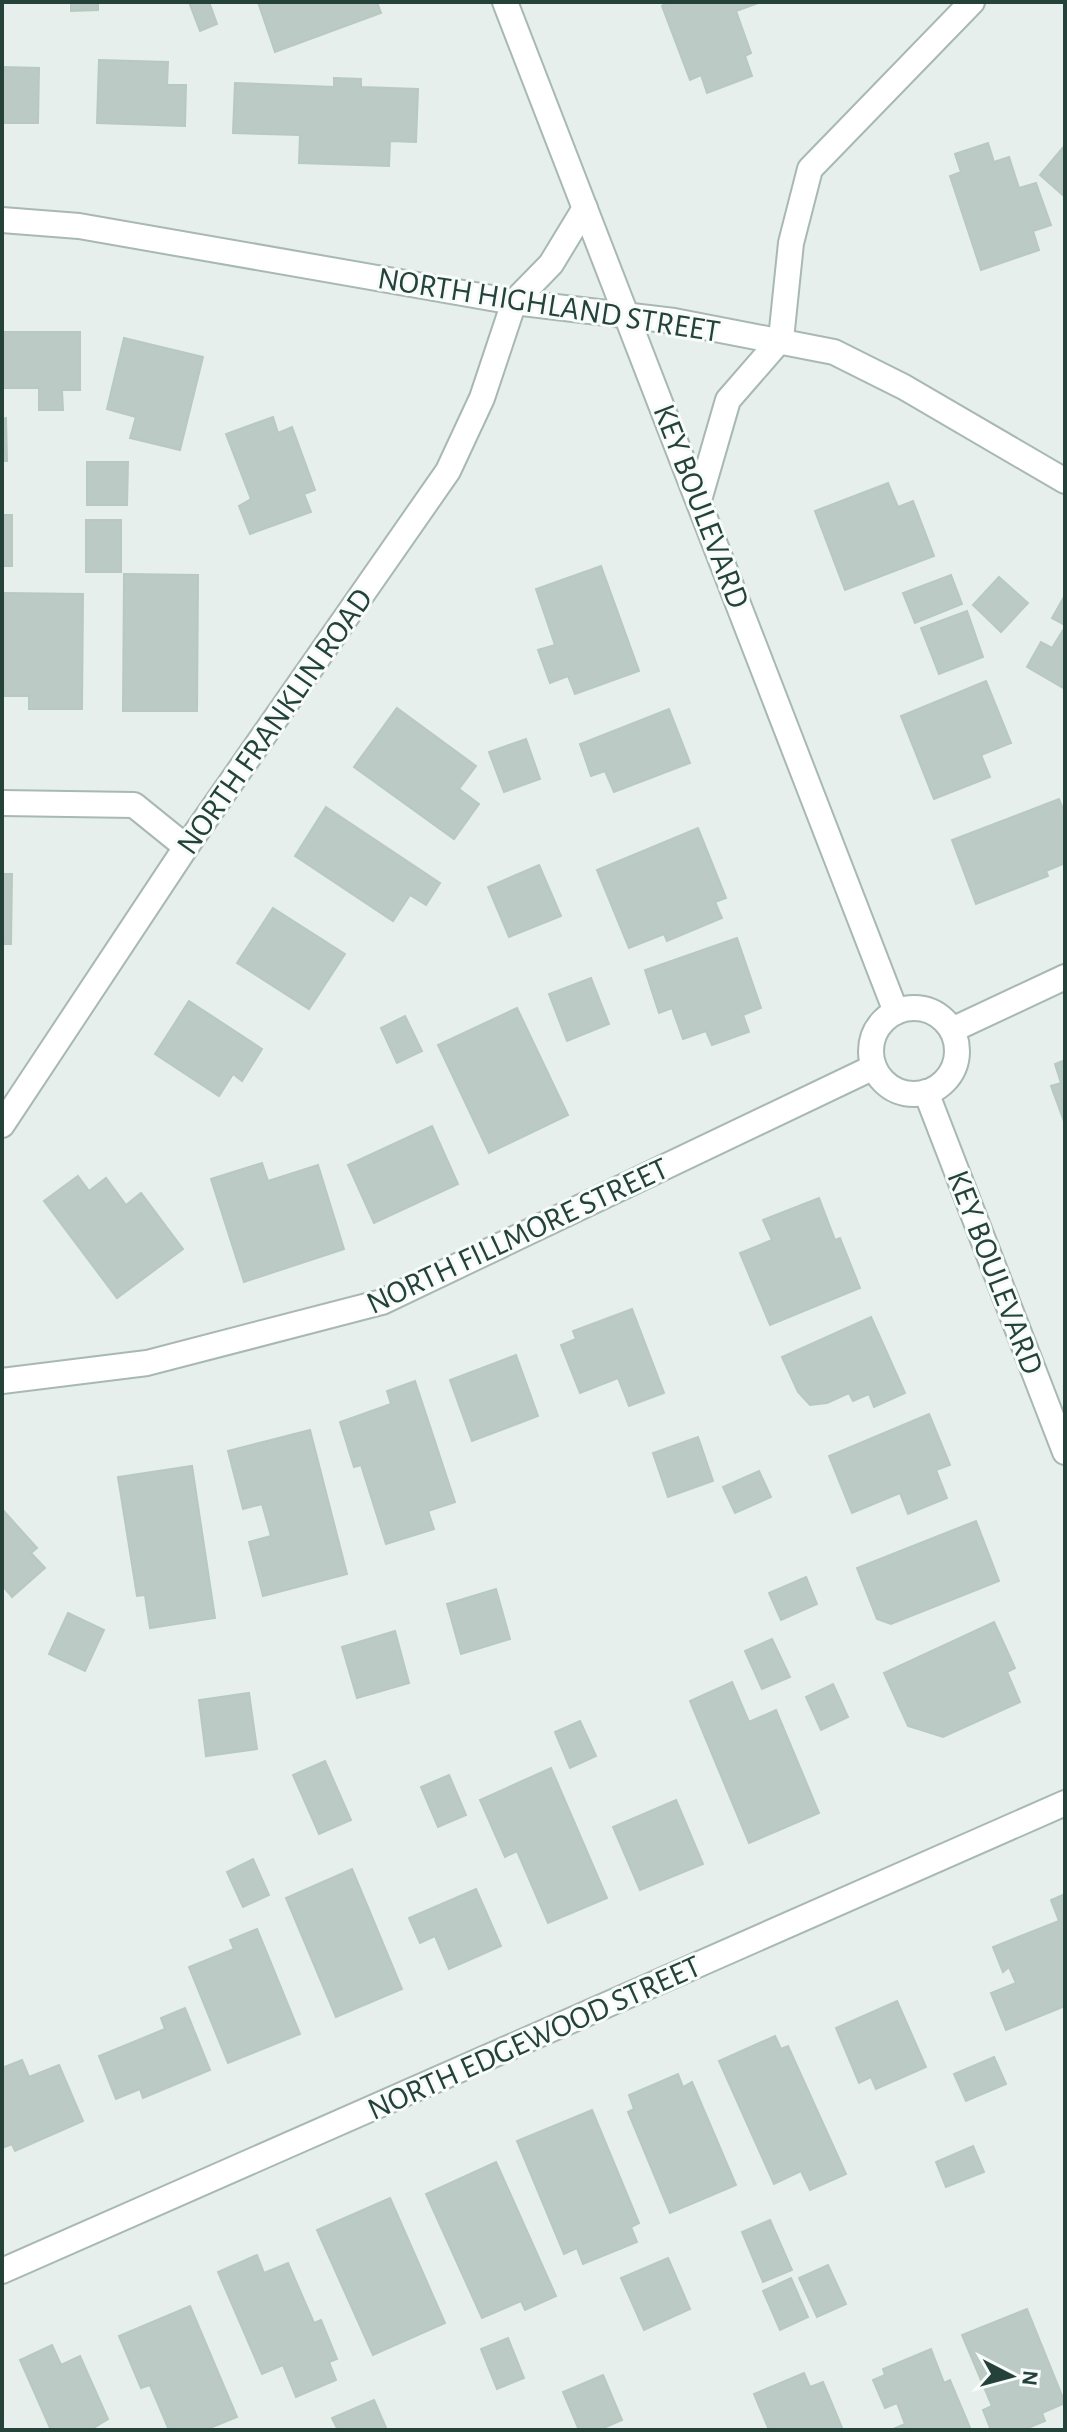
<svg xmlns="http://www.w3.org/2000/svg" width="1067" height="2432" viewBox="0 0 1067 2432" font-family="'Alegreya Sans',sans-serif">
  <rect width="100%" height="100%" fill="#e6efeb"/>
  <!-- building -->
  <g fill="#bbcac4" stroke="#b8c9c2" stroke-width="2">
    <path d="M 71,2 L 98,2 L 98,10 L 71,11 Z"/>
    <path d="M 189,2 L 209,2 L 217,24 L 200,31 Z"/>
    <path d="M 258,2 L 377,2 L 381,13 L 275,52 Z"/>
    <path d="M 761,2 L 736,11 L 751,53 L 745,56 L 752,76 L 707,93 L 701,75 L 690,80 L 662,6 L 668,2 Z"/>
    <path d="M 99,60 L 168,62 L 167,85 L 186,85 L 185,126 L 97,123 Z"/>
    <path d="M 2,67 L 39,68 L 38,123 L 2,123 Z"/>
    <path d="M 334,78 L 361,79 L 361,87 L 418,89 L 416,142 L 390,141 L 389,166 L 299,163 L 300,135 L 233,133 L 235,83 L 334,87 Z"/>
    <path d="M 988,143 L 994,162 L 1009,157 L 1019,188 L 1036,183 L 1051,225 L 1033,231 L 1039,250 L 981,270 L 950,176 L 961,172 L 955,154 Z"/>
    <path d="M 1065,145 L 1065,197 L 1040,175 Z"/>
    <path d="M 4,332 L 80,332 L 80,390 L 62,390 L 63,410 L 39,410 L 39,388 L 3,388 Z"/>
    <path d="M 124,338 L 203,357 L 180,450 L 130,438 L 136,417 L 107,409 Z"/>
    <path d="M 273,417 L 278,433 L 292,427 L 315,490 L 304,494 L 311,512 L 250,534 L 239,506 L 251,499 L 226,434 Z"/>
    <path d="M 6,418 L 7,461 L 2,461 L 2,419 Z"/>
    <path d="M 87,462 L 128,462 L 127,505 L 87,505 Z"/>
    <path d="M 888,483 L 898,507 L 913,501 L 934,556 L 845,590 L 815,511 Z"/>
    <rect x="2" y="515" width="10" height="51"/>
    <rect x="86" y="520" width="35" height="52"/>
    <path d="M 601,566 L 639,671 L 575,694 L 568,676 L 550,683 L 538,650 L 555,645 L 536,589 Z"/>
    <path d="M 124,574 L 198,575 L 197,711 L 123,711 Z"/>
    <path d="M 951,575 L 962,604 L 915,623 L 903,593 Z"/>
    <path d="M 999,577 L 1028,603 L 1001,632 L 973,605 Z"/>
    <path d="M 5,593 L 83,594 L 82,709 L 29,709 L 29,696 L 4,696 Z"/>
    <path d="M 1065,595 L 1065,625 L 1052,618 Z"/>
    <path d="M 967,611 L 983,657 L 939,674 L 921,628 Z"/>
    <path d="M 1065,627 L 1065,689 L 1027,667 L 1041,642 L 1052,648 Z"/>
    <path d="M 986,681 L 1011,743 L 981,755 L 990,777 L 934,799 L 901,716 Z"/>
    <path d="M 397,708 L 476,766 L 459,789 L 479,804 L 454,839 L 354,767 Z"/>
    <path d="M 669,709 L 690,763 L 614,792 L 605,771 L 591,776 L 580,744 Z"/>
    <path d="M 526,739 L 540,779 L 504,792 L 489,752 Z"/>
    <path d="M 1059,799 L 1065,814 L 1065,863 L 1046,871 L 1048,876 L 976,904 L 952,840 Z"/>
    <path d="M 326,807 L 440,883 L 426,905 L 410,895 L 393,921 L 295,856 Z"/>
    <path d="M 698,828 L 726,898 L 715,902 L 722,918 L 667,941 L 664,934 L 629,948 L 597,870 Z"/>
    <path d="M 539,865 L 561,916 L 509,937 L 488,887 Z"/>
    <path d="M 2,874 L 12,874 L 11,944 L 2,944 Z"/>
    <path d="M 273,908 L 345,954 L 309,1009 L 237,963 Z"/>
    <path d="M 737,938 L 761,1008 L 743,1015 L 749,1032 L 712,1045 L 706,1031 L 683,1039 L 672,1008 L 659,1013 L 645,970 Z"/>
    <path d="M 591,978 L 609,1024 L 567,1041 L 549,994 Z"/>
    <path d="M 189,1001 L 262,1049 L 242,1081 L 233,1074 L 219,1096 L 155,1054 Z"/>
    <path d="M 517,1008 L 568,1115 L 489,1153 L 438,1045 Z"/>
    <path d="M 405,1016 L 422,1051 L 397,1063 L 381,1028 Z"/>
    <path d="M 1065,1060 L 1065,1124 L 1051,1086 L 1061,1083 L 1055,1064 Z"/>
    <path d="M 432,1126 L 458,1184 L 374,1223 L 348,1165 Z"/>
    <path d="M 262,1163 L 268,1181 L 318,1165 L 344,1249 L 244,1282 L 211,1179 Z"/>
    <path d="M 78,1176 L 89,1191 L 106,1178 L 126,1205 L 141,1193 L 183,1249 L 117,1298 L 44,1201 Z"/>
    <path d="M 819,1198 L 835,1240 L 840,1238 L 860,1288 L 770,1325 L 740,1253 L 772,1240 L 763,1220 Z"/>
    <path d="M 632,1309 L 664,1393 L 629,1406 L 618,1378 L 580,1393 L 561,1345 L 576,1339 L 573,1331 Z"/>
    <path d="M 871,1317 L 905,1393 L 874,1407 L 869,1394 L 853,1401 L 849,1393 L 827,1403 L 810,1405 L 798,1392 L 782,1357 Z"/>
    <path d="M 516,1355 L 538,1416 L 472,1441 L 450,1380 Z"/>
    <path d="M 415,1381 L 455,1502 L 428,1511 L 434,1529 L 386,1544 L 361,1465 L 354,1467 L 340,1422 L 391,1404 L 387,1391 Z"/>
    <path d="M 929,1414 L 950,1465 L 936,1470 L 947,1498 L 908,1514 L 900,1493 L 852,1513 L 829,1456 Z"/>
    <path d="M 310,1430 L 347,1574 L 263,1596 L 249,1542 L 271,1536 L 262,1504 L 243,1509 L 228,1451 Z"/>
    <path d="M 698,1437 L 713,1481 L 668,1497 L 653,1453 Z"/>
    <path d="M 192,1466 L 215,1618 L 150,1628 L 145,1595 L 137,1596 L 118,1477 Z"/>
    <path d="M 759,1471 L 771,1497 L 735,1513 L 723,1487 Z"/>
    <path d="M 2,1509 L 37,1548 L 31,1553 L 45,1568 L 12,1597 L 2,1585 Z"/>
    <path d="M 976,1521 L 999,1581 L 891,1624 L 877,1619 L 857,1568 Z"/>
    <path d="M 806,1577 L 817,1604 L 781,1620 L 769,1593 Z"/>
    <path d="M 496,1589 L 510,1639 L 461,1654 L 447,1604 Z"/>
    <path d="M 68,1613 L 104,1630 L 85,1671 L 49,1654 Z"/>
    <path d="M 994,1622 L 1015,1668 L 1007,1672 L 1020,1702 L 943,1737 L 908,1726 L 884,1673 Z"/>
    <path d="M 395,1631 L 409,1683 L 357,1698 L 342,1647 Z"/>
    <path d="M 772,1639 L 790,1677 L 762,1689 L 745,1651 Z"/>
    <path d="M 732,1682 L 749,1722 L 776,1710 L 819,1813 L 749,1843 L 690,1701 Z"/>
    <path d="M 833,1684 L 848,1717 L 821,1730 L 806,1697 Z"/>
    <path d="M 249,1693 L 257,1749 L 206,1756 L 199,1700 Z"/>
    <path d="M 580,1721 L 596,1756 L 570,1768 L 555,1732 Z"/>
    <path d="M 325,1761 L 351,1820 L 319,1834 L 293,1775 Z"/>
    <path d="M 551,1768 L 607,1898 L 548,1923 L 517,1851 L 505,1857 L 480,1800 Z"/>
    <path d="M 449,1775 L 466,1815 L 438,1827 L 421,1787 Z"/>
    <path d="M 676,1800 L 703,1864 L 640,1890 L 613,1827 Z"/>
    <path d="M 253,1859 L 269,1895 L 243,1907 L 227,1872 Z"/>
    <path d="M 352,1869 L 402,1989 L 336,2017 L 286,1898 Z"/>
    <path d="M 476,1889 L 501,1946 L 449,1969 L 435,1936 L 420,1943 L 409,1918 Z"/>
    <path d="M 1065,1894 L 1065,2006 L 1006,2030 L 991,1993 L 1016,1983 L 1009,1967 L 1003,1972 L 993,1947 L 1059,1921 L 1051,1900 Z"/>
    <path d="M 257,1929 L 300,2034 L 228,2063 L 189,1967 L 234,1949 L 230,1940 Z"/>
    <path d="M 897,2001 L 926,2067 L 876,2089 L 871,2077 L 859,2083 L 836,2028 Z"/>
    <path d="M 185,2008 L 210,2070 L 143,2098 L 140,2089 L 116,2099 L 99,2056 L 165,2029 L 161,2018 Z"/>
    <path d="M 775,2036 L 781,2049 L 788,2046 L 846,2174 L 810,2190 L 801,2171 L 774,2184 L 719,2061 Z"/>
    <path d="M 994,2057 L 1006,2084 L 966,2101 L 954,2074 Z"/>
    <path d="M 22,2060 L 29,2077 L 59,2065 L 83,2121 L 15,2151 L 12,2144 L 2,2148 L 2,2068 Z"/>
    <path d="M 678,2074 L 683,2087 L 692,2082 L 736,2185 L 670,2213 L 628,2112 L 634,2109 L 629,2095 Z"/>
    <path d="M 592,2110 L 639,2223 L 631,2227 L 637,2242 L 583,2264 L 577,2248 L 564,2254 L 517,2141 Z"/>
    <path d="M 973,2146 L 984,2172 L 946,2187 L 936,2162 Z"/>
    <path d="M 496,2162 L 556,2296 L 525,2310 L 521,2301 L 482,2318 L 426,2194 Z"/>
    <path d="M 390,2198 L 445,2323 L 373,2355 L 317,2230 Z"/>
    <path d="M 770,2220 L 792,2270 L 763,2282 L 742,2232 Z"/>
    <path d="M 257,2255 L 264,2273 L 288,2263 L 314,2323 L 321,2320 L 337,2359 L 329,2362 L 336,2380 L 296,2397 L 283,2365 L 262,2374 L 218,2272 Z"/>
    <path d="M 668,2258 L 690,2309 L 644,2330 L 621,2278 Z"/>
    <path d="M 828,2265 L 846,2304 L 817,2317 L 799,2278 Z"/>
    <path d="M 791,2278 L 808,2317 L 780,2330 L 763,2291 Z"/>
    <path d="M 190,2306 L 237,2417 L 205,2430 L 169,2430 L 150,2385 L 141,2388 L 119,2336 Z"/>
    <path d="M 1027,2309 L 1065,2403 L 1042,2413 L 1045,2421 L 1023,2430 L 991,2430 L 983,2410 L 992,2406 L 962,2335 Z"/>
    <path d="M 508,2338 L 524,2378 L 497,2389 L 481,2349 Z"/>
    <path d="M 52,2345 L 61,2365 L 80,2356 L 108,2419 L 90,2430 L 51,2430 L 20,2360 Z"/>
    <path d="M 931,2349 L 944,2383 L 950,2380 L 971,2430 L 891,2430 L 905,2424 L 897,2403 L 885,2408 L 873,2380 L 885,2375 L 883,2369 Z"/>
    <path d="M 804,2373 L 810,2387 L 823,2382 L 843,2430 L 769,2430 L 754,2394 Z"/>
    <path d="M 603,2375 L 622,2420 L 599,2430 L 579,2430 L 563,2392 Z"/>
    <path d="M 374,2400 L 387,2430 L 338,2430 L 332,2418 Z"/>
  </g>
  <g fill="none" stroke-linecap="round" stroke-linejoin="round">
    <!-- minor casing -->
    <g stroke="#a8b8b2" stroke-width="28">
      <g id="minor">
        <path d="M 505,2 L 896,1012"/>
        <path d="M 2,220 L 79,226 L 514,302 L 674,321 L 834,352 L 904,387 L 1065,481"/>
        <path d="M 699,500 L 728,400 L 781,339 L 791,243 L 810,169 L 972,2"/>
        <path d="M 2,803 L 134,805 L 186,847"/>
        <circle cx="914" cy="1051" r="43"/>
        <path d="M 952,1030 L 1065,977"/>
        <path d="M 926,1092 L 1065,1452"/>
        <path d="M 2,1125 L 186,847 L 448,471 L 482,398 L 514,302 L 551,264 L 585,208"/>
        <path d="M 2,1381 L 147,1363 L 382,1302 L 874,1067"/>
        <path d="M 2,2271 L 1065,1803"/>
      </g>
    </g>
    <!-- minor -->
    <use href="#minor" stroke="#fff" stroke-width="24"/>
  </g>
  <g text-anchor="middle" stroke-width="6" stroke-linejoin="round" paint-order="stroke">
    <!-- street labels -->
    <g font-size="32" fill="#24423a" stroke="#f7fbf9">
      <text transform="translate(549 304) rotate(9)" y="11">NORTH HIGHLAND STREET</text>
      <text transform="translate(702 506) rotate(69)" y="11">KEY BOULEVARD</text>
      <text transform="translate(274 721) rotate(-55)" y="11">NORTH FRANKLIN ROAD</text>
      <text transform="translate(517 1235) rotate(-25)" y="11">NORTH FILLMORE STREET</text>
      <text transform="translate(996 1272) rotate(69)" y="11">KEY BOULEVARD</text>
      <text transform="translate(534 2037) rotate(-24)" y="11">NORTH EDGEWOOD STREET</text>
    </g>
  </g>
  <!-- border -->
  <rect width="1067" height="2432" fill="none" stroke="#24423a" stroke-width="8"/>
  <!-- north arrow -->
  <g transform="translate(1011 2376) rotate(96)" stroke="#f7fbf9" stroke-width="6" paint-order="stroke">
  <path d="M0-6L14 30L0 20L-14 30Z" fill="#24423a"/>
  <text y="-12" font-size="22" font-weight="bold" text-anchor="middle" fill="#24423a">N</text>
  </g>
</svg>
